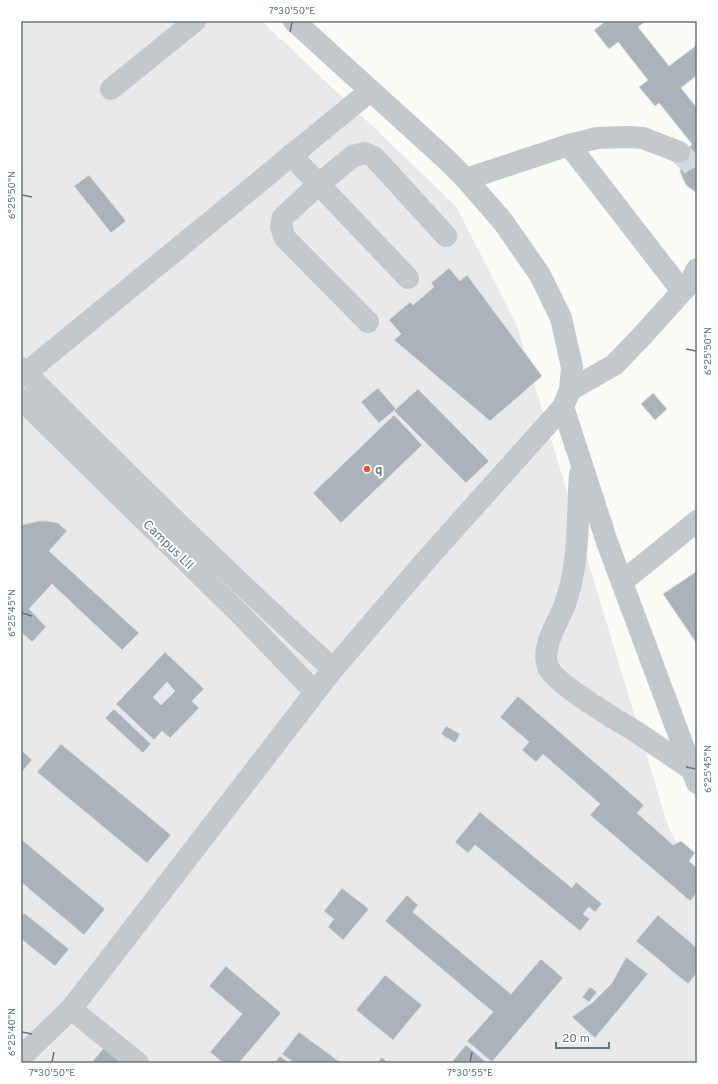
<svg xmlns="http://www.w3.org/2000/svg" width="718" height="1084" viewBox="0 0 718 1084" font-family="Overpass,sans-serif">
  <rect width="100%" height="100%" fill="#fafaf7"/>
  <!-- built -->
  <path fill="#e8e9e8" d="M 21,21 L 262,21 L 456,206 L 517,326 L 667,823 L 697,884 L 697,1063 L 21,1063 Z"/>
  <!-- building -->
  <g fill="#aab3b9" stroke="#dcdcd9" fill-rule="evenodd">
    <path d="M 606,21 L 646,21 L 638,27 L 669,66 L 697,45 L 697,75 L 681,88 L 697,108 L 697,193 L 687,186 L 683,179 L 680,171 L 681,162 L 684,154 L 692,144 L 659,103 L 655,106 L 639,87 L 648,80 L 618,42 L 609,49 L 594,30 Z"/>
    <path d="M 89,175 L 126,221 L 111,233 L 74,186 Z"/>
    <path d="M 449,268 L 460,281 L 467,275 L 542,376 L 490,421 L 394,340 L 401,334 L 389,320 L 410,302 L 413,305 L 434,287 L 431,283 Z"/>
    <path d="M 378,388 L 396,409 L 379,423 L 361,402 Z"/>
    <path d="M 418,389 L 489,461 L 466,483 L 394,411 Z"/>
    <path d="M 653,393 L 667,409 L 655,420 L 641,404 Z"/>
    <path d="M 394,415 L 422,445 L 341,523 L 313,493 Z"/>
    <path d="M 39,521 L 47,521 L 58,523 L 67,531 L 49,551 L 139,633 L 122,650 L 52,584 L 29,609 L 46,627 L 32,642 L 21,632 L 21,525 Z"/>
    <path d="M 697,571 L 696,599 L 697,644 L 663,594 Z"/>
    <path d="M 165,652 L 204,689 L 192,701 L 199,708 L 170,738 L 162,731 L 154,740 L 116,704 ZM 167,682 L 175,691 L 161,705 L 153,697 Z"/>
    <path d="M 518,696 L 644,805 L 637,813 L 673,845 L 681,841 L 695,853 L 689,861 L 697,868 L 697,893 L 690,901 L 590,815 L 600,804 L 543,754 L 536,762 L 522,750 L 529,742 L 500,717 Z"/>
    <path d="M 114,709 L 151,744 L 143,753 L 105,718 Z"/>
    <path d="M 446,726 L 460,734 L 455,743 L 441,734 Z"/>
    <path d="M 61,744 L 171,835 L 147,863 L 37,772 Z"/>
    <path d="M 21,750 L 32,760 L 21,773 Z"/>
    <path d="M 480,812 L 572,888 L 576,882 L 602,904 L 595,912 L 589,907 L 583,914 L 590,919 L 580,931 L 475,845 L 468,853 L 455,842 Z"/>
    <path d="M 21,839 L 105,909 L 84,935 L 21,882 Z"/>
    <path d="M 342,888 L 369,909 L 343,940 L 328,927 L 334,919 L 324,911 Z"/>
    <path d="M 407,895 L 418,905 L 413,912 L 511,994 L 541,959 L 563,978 L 492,1062 L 467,1041 L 493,1012 L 385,921 Z"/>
    <path d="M 24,913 L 69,949 L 55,966 L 21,939 L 21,916 Z"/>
    <path d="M 658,915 L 697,948 L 697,973 L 688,984 L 636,941 Z"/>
    <path d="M 626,957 L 648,974 L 595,1038 L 572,1017 L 593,1002 L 612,983 Z"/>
    <path d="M 226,966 L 281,1013 L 239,1063 L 223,1063 L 210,1052 L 242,1014 L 209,986 Z"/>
    <path d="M 385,975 L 422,1005 L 393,1040 L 356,1010 Z"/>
    <path d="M 590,987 L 597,992 L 589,1002 L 582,997 Z"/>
    <path d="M 299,1032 L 341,1063 L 294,1063 L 282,1054 Z"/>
    <path d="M 108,1043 L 132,1063 L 91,1063 Z"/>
    <path d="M 466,1045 L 487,1063 L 451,1063 Z"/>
    <path d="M 280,1056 L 289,1063 L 274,1063 Z"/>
    <path d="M 382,1057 L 388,1063 L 377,1063 Z"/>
  </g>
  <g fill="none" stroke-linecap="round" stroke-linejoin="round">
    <!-- minor-tunnel -->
    <path stroke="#d4d9da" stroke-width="22" stroke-dasharray="22 11" stroke-linecap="butt" d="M 679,152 L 693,166 L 697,174"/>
    <!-- minor -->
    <g stroke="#c3c8cc" stroke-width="22">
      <path d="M 111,89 L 195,21"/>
      <path d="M 569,145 L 682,291"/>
      <path d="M 291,155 L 408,278"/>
      <path d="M 466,179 L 569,145 L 597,138 L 628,137 L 643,138 L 679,152"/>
      <path d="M 368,322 L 285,238 L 281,227 L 283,217 L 319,184 L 353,156 L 365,153 L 374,157 L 446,236"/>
      <path d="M 21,368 C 123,470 226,572 333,669"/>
      <path d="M 21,377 L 370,91"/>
      <path d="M 570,390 L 614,365 L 641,337 L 690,283 L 697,269"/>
      <path d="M 21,399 L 241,615 L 315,692"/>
      <path d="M 563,407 L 608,545 L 697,783"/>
      <path d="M 580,474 C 577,517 580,563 565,604 C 559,621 540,648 548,667 C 556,685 619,721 638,733 C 656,745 673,757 691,769 L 694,767"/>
      <path d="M 622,582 L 697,521"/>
      <path d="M 71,1009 L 138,1063"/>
      <path d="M 21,1057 L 71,1009 L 333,669 L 427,559 L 563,407 L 570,390 L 572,367 L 561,318 L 540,275 L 504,223 L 466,179 L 446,159 L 294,21"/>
    </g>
  </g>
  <!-- ticks -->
  <path fill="none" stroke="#647683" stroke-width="1.5" d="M 290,32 L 292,22M 22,195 L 32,197M 686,349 L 696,351M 22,613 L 32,616M 686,767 L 696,769M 22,1032 L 32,1034M 52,1062 L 54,1052M 470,1062 L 472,1052"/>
  <!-- markers -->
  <circle fill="#e95229" stroke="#fff" stroke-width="1.5" cx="367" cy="469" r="4"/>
  <g text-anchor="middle" stroke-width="4" stroke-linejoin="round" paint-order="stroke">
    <!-- poi labels -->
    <g font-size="13" font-weight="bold" fill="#647683" stroke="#fff" text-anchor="start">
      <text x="375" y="474">q</text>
    </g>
    <!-- street labels -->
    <g font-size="13" fill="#647683" stroke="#fff">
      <text transform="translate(169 544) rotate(44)" y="5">Campus Lll</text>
    </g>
  </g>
  <!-- border -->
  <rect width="718" height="1084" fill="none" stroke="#ffffff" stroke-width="44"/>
  <!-- scale -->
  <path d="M556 1042v6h53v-6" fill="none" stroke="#647683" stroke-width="2"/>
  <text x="562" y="1042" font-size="12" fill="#647683" stroke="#ffffff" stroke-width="3" paint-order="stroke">20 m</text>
  <rect x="22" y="22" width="674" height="1040" fill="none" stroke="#647683" stroke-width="1.5"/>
  <g font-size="10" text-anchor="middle" fill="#647683">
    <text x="292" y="14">7°30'50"E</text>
    <text transform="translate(11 195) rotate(-90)" y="4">6°25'50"N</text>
    <text transform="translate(707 351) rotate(-90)" y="4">6°25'50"N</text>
    <text transform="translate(11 613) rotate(-90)" y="4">6°25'45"N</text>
    <text transform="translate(707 769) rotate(-90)" y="4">6°25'45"N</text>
    <text transform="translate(11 1032) rotate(-90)" y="4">6°25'40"N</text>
    <text x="52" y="1076">7°30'50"E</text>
    <text x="470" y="1076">7°30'55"E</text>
  </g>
</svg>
